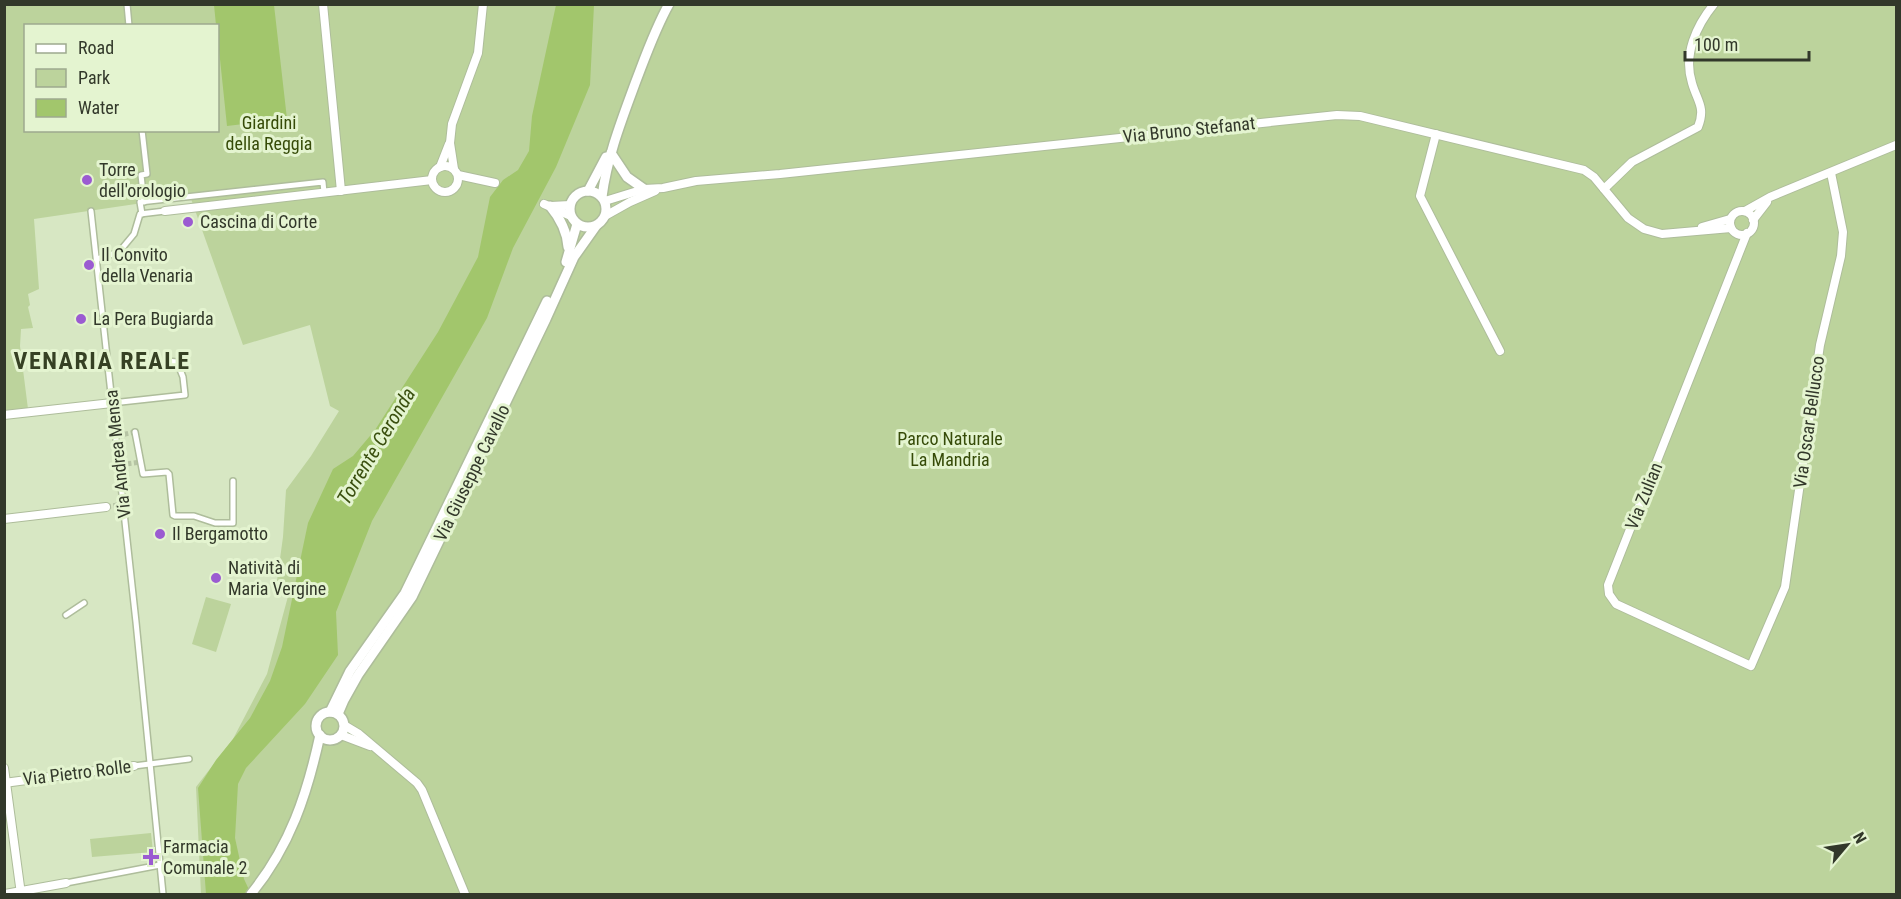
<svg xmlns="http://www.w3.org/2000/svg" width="1901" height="899" viewBox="0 0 1901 899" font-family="'Roboto Condensed',sans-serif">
  <rect width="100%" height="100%" fill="#d7e7c3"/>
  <!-- green -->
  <g fill="#bcd39c" fill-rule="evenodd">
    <path d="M 4,5 L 1896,5 L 1896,894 L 201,894 L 196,787 L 233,739 L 267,674 L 290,589 L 276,588 L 283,537 L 286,490 L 311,456 L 339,411 L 330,406 L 310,325 L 243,345 L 190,196 L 34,219 L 39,289 L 28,294 L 30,305 L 28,307 L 33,328 L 21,329 L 20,346 L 28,409 L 5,412 ZM 26,26 L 218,26 L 218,130 L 26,130 Z"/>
    <path d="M 206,597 L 231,604 L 216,652 L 192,644 Z"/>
    <path d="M 151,833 L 153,852 L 92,857 L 90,839 Z"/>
  </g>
  <!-- water -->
  <g fill="#a2c66c">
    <path d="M 214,5 L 274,5 L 287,119 L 227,126 L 218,40 L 218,26 L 216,25 Z"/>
    <path d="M 556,5 L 594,5 L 590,85 L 556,167 L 513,248 L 487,318 L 372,521 L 336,612 L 338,655 L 305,704 L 246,768 L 238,784 L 235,838 L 244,879 L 251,894 L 206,894 L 198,788 L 216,760 L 250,718 L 270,681 L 282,647 L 308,523 L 333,469 L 353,456 L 375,430 L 438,332 L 478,257 L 490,197 L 503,180 L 518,170 L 529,151 L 532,116 Z"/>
  </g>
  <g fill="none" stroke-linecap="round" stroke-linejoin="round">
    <!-- pedestrian-tunnel -->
    <g stroke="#b6c4a4" stroke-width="5" stroke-dasharray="5 2.5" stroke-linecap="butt">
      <path d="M 116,436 L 135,432"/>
      <path d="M 119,465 L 141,462"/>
      <path d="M 106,507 L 123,504"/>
    </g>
    <!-- pedestrian casing -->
    <g stroke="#aebd9b" stroke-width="8">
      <g id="pedestrian">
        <path d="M 127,4 L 129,26"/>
        <path d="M 142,130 L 147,174 L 141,175 L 144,202"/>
        <path d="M 91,211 L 136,622 L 163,894"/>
        <path d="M 142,214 L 140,202 L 323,182 L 324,193"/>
        <path d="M 97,259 L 119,252 L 134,234 L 140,214 L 165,211"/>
        <path d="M 112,403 L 185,395 L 183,377 L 177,362 L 167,361"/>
        <path d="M 135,432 L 143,474 L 167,472 L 169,474 L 173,515 L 175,516 L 194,516 L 215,523 L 233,523 L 233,481"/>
        <path d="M 66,615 L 84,603"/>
        <path d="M 134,766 L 189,759"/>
        <path d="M 66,883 L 160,865"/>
      </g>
    </g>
    <!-- minor casing -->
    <g stroke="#aebd9b" stroke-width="10">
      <g id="minor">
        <path d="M 323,4 L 341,191"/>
        <path d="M 1436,134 L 1420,196 L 1500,351"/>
        <circle cx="445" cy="179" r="13"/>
        <path d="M 440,167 L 449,144"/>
        <path d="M 454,169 L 450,143 L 452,124 L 478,53 L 483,4"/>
        <path d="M 458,175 L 495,183"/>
        <path d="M 1604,189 L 1632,162 L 1698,127 C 1706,107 1697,101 1692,83 C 1683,55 1696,26 1714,4"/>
        <path d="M 605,201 L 644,189 L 663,188 L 696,181 L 780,174 L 1337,115 L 1360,116 L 1584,170 L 1594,177 L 1628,218 L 1644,229 L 1662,234 L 1731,228"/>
        <path d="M 544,204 L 571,216"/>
        <path d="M 551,206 L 570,205"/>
        <path d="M 165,211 L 432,180"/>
        <path d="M 1745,211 L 1770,197 L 1896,145"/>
        <circle cx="1742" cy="223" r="12"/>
        <path d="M 605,216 L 630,202 L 655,191"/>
        <path d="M 1753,220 L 1767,202"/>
        <path d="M 1702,227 L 1730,219"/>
        <path d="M 1747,233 L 1608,585 L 1609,594 L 1616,604 L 1751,666 L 1785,587 L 1820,345 L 1841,256 L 1843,232 L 1831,173"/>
        <path d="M 4,415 L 112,403"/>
        <path d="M 4,519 L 106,507"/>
        <path d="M 344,725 L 359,734 L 417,783 L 422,790 L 465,894"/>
        <path d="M 341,735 L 370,746"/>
        <path d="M 4,768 L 21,894"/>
        <path d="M 4,783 L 134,766"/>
        <path d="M 5,894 L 66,883"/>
      </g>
    </g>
    <!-- tertiary casing -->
    <g stroke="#aebd9b" stroke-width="12">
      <g id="tertiary">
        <path d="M 611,153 L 627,177 L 644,189"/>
        <circle cx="588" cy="209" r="18"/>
        <path d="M 588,191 L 606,157"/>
        <path d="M 602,197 C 607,157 622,119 636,81 C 646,55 655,29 669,4"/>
        <path d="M 550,206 C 560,218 567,232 568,247"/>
        <path d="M 566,262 L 577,224"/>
        <path d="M 330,712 L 350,671 L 405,593 L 547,301"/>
        <circle cx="330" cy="726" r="14"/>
        <path d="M 338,714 L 344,700 L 358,675 L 412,597 L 546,319 L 574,257 L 596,226"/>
        <path d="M 251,894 C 290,846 307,795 320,735"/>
      </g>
    </g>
    <!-- pedestrian -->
    <use href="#pedestrian" stroke="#fff" stroke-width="5"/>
    <!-- minor -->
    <use href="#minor" stroke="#fff" stroke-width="8"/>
    <!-- tertiary -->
    <use href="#tertiary" stroke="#fff" stroke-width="9"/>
  </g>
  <!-- markers -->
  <g fill="#9b5bd1" stroke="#e4f4d0" stroke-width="2">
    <circle cx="87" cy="180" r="6"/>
    <circle cx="188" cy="222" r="6"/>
    <circle cx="89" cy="265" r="6"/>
    <circle cx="81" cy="319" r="6"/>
    <circle cx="160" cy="534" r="6"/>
    <circle cx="216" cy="578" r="6"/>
    <path d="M148 848h6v6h6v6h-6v6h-6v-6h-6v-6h6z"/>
  </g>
  <g text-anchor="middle" stroke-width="6" stroke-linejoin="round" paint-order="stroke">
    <!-- park labels -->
    <g font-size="18" fill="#364b08" stroke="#e4f4d0">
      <text x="269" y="129">Giardini<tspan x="269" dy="21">della Reggia</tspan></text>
      <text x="950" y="445">Parco Naturale<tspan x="950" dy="21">La Mandria</tspan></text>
    </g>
    <!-- street labels -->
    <g font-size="18" fill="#32382a" stroke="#e4f4d0">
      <text transform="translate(1189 130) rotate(-6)" y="6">Via Bruno Stefanat</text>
      <text transform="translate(1809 422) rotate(-82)" y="6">Via Oscar Bellucco</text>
      <text transform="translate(118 454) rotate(-96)" y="6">Via Andrea Mensa</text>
      <text transform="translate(472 473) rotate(-64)" y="6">Via Giuseppe Cavallo</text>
      <text transform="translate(1644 496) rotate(-68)" y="6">Via Zulian</text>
      <text transform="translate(77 773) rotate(-7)" y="6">Via Pietro Rolle</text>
    </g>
    <!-- poi labels -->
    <g font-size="18" fill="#32382a" stroke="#e4f4d0" text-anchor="start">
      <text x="99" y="176">Torre<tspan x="99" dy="21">dell'orologio</tspan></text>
      <text x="200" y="228">Cascina di Corte</text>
      <text x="101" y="261">Il Convito<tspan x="101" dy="21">della Venaria</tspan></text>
      <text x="93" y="325">La Pera Bugiarda</text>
      <text x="172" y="540">Il Bergamotto</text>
      <text x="228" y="574">Natività di<tspan x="228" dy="21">Maria Vergine</tspan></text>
      <text x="163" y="853">Farmacia<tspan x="163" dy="21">Comunale 2</tspan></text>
    </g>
    <!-- water labels -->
    <g font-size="20" font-style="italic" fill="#3b5010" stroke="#e4f4d0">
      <text transform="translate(376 446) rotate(-59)" y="7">Torrente Ceronda</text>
    </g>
    <!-- district labels -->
    <g font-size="24" font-weight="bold" letter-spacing="1.5" fill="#364124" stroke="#e4f4d0">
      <text x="102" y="369">VENARIA REALE</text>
    </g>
  </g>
  <!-- border -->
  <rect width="1901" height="899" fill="none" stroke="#32382a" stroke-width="12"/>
  <!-- legend -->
  <rect x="24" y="24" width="195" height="108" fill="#e4f4d0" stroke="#9da98e" stroke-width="1.5"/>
  <rect x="36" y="44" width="30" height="9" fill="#ffffff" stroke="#9da98e" stroke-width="1.5"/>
  <text x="78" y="54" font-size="18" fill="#32382a">Road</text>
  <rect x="36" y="69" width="30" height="18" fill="#bcd39c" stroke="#9da98e" stroke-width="1.5"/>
  <text x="78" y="84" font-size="18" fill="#32382a">Park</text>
  <rect x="36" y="99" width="30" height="18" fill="#a2c66c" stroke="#9da98e" stroke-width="1.5"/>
  <text x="78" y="114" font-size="18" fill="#32382a">Water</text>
  <!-- north arrow -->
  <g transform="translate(1847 845) rotate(61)" stroke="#e4f4d0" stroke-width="4.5" paint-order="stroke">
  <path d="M0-4.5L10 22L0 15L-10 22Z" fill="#32382a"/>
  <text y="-9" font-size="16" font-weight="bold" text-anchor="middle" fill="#32382a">N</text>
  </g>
  <!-- scale -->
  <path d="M1685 51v9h124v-9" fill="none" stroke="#32382a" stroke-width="3"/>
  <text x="1694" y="51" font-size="18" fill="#32382a" stroke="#e4f4d0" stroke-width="4.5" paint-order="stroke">100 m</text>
</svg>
